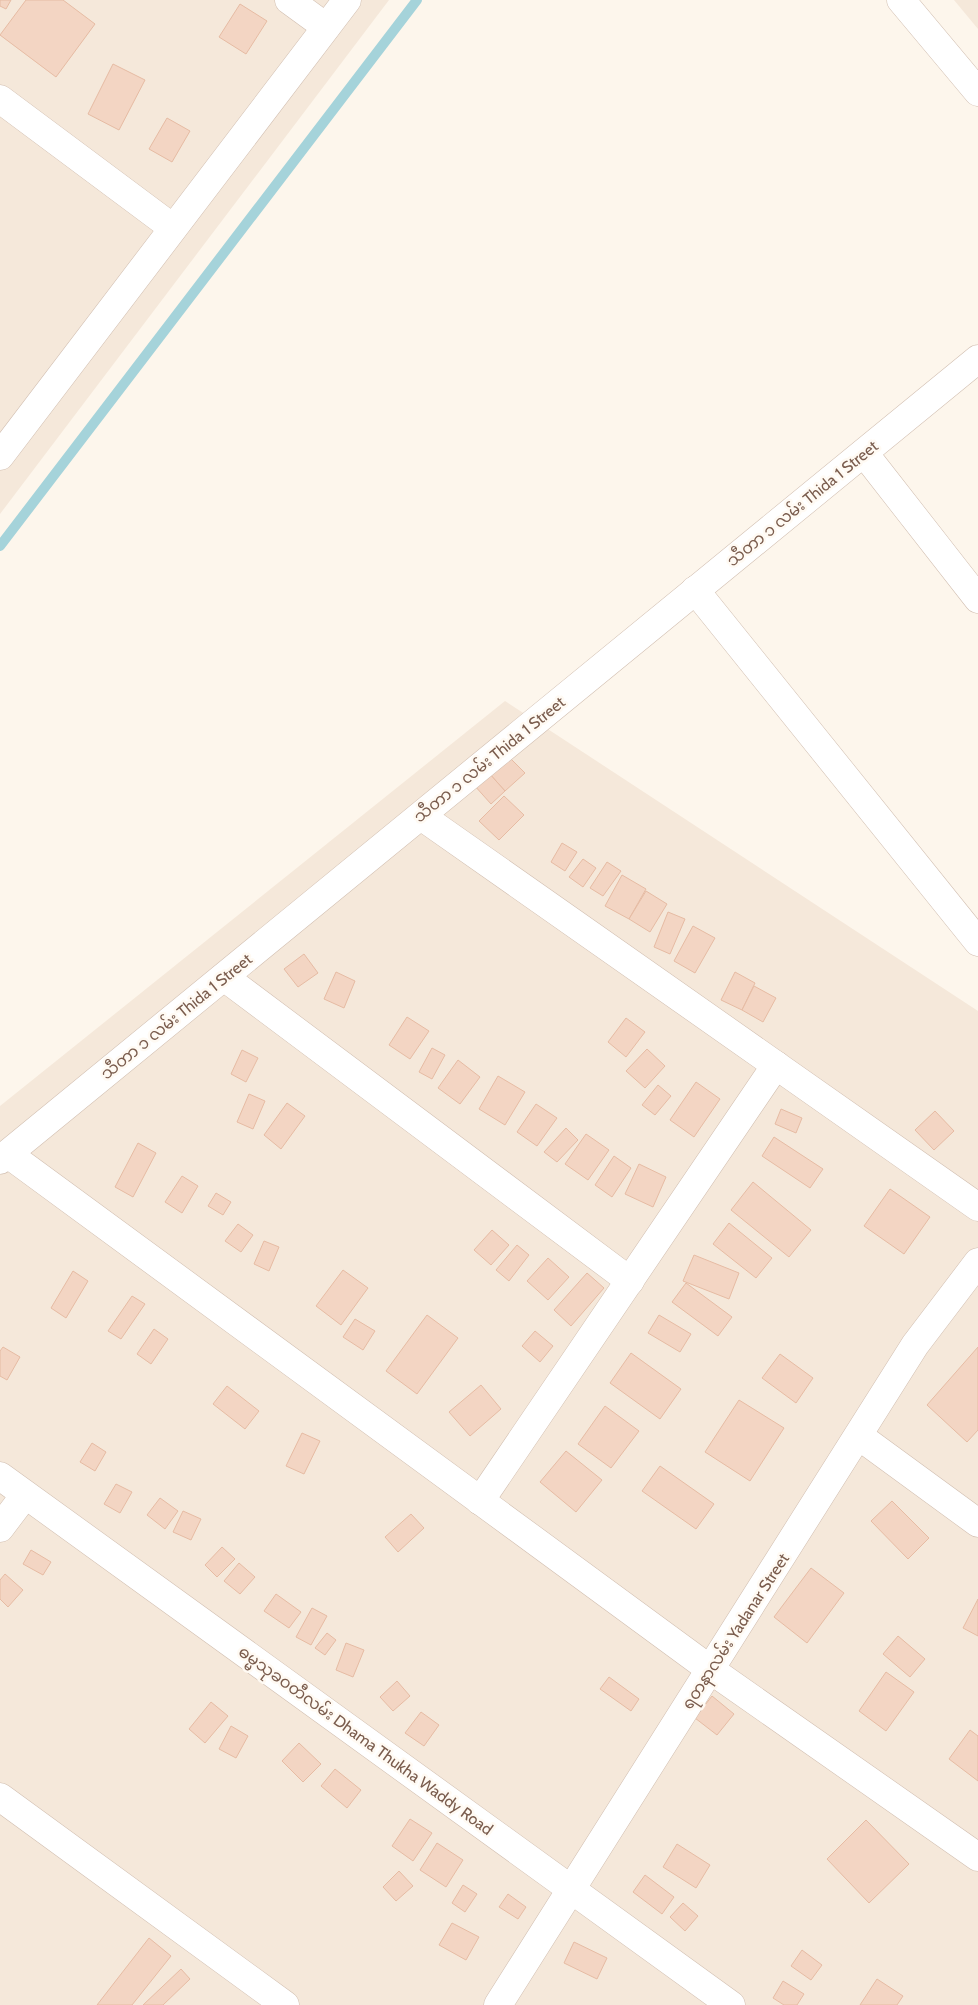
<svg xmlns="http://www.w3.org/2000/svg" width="978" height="2005" viewBox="0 0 978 2005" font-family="Cabin,'Noto Sans Myanmar',sans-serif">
  <rect width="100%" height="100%" fill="#fdf6ec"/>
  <!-- residential -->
  <g fill="#f5e8da">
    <path d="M 0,0 L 389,0 L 0,514 Z"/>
    <path d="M 954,0 L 978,0 L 978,29 Z"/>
    <path d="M 505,701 L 978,1011 L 978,2005 L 0,2005 L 0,1106 Z"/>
  </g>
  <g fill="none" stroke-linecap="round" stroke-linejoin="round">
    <!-- stream -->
    <path stroke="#a5d3da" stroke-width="10" d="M 0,546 L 417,0"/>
  </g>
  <!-- building -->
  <g fill="#f3d5c3" stroke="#e6bba3">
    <path d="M 0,0 L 11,0 L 6,9 L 0,6 Z"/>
    <path d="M 26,0 L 63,0 L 95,24 L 56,77 L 0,35 Z"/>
    <path d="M 240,4 L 267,21 L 246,54 L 219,37 Z"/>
    <path d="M 113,64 L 145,80 L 119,130 L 88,114 Z"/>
    <path d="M 167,118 L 190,131 L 172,162 L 149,149 Z"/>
    <path d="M 506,754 L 525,773 L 505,791 L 488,772 Z"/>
    <path d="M 488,772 L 505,791 L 491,804 L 474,785 Z"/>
    <path d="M 504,796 L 524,815 L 499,840 L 479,821 Z"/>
    <path d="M 562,843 L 577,852 L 565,871 L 551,862 Z"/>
    <path d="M 583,859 L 596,868 L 583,887 L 569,877 Z"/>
    <path d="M 607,862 L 621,871 L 603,896 L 590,888 Z"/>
    <path d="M 622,875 L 646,889 L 629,919 L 605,906 Z"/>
    <path d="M 646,891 L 667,904 L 650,932 L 629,919 Z"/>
    <path d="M 668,912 L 685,919 L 670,954 L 654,947 Z"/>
    <path d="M 693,926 L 715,938 L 695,973 L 674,961 Z"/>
    <path d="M 304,954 L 318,973 L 298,987 L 284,969 Z"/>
    <path d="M 336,972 L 355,981 L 344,1008 L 324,999 Z"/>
    <path d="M 735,972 L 755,983 L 742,1010 L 721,1000 Z"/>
    <path d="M 754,986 L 776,998 L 763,1022 L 742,1010 Z"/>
    <path d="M 407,1017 L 429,1031 L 410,1059 L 389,1045 Z"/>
    <path d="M 626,1018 L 645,1032 L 626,1057 L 608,1042 Z"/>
    <path d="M 432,1048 L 445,1055 L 432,1079 L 419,1072 Z"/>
    <path d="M 647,1049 L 665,1066 L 645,1088 L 626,1071 Z"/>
    <path d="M 242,1050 L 258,1058 L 246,1082 L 231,1074 Z"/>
    <path d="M 458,1060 L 480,1077 L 460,1104 L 438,1088 Z"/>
    <path d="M 498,1076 L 525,1092 L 505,1125 L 479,1109 Z"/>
    <path d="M 696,1082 L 720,1099 L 694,1137 L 670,1120 Z"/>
    <path d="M 658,1085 L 671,1096 L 655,1115 L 642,1105 Z"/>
    <path d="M 249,1094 L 265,1101 L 253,1129 L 237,1122 Z"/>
    <path d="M 287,1103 L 305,1116 L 281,1149 L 264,1135 Z"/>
    <path d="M 536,1104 L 557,1118 L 537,1146 L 517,1132 Z"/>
    <path d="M 781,1109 L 802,1118 L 796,1133 L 775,1124 Z"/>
    <path d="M 935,1111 L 954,1131 L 934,1150 L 915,1130 Z"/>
    <path d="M 566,1128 L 578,1140 L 557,1162 L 544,1152 Z"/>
    <path d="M 586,1134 L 609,1150 L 588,1180 L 565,1164 Z"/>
    <path d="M 774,1137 L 823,1169 L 810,1188 L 762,1156 Z"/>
    <path d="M 138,1143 L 156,1153 L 133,1197 L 115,1187 Z"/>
    <path d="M 614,1156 L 631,1168 L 612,1197 L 595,1185 Z"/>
    <path d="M 639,1164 L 666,1177 L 653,1207 L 625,1194 Z"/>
    <path d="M 182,1176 L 198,1186 L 182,1213 L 165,1202 Z"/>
    <path d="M 753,1182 L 811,1230 L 789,1257 L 731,1210 Z"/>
    <path d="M 890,1189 L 930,1217 L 904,1254 L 864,1226 Z"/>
    <path d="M 216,1193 L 231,1202 L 223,1215 L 208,1206 Z"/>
    <path d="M 729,1223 L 772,1258 L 756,1278 L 713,1244 Z"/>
    <path d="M 238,1224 L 253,1235 L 241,1252 L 225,1241 Z"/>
    <path d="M 492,1230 L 509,1245 L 491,1265 L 474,1250 Z"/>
    <path d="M 264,1241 L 279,1247 L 269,1271 L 254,1264 Z"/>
    <path d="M 517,1245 L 529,1255 L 509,1281 L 496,1270 Z"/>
    <path d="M 694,1255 L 739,1273 L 729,1299 L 683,1281 Z"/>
    <path d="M 548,1258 L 569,1277 L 548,1300 L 527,1281 Z"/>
    <path d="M 343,1270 L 368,1288 L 341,1325 L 316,1306 Z"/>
    <path d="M 73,1271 L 88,1281 L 66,1318 L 51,1308 Z"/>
    <path d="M 587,1273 L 604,1288 L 571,1326 L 554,1310 Z"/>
    <path d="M 686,1283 L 732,1317 L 718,1336 L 672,1302 Z"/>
    <path d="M 132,1296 L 145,1304 L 121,1339 L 108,1331 Z"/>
    <path d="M 427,1315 L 458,1338 L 417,1394 L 386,1371 Z"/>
    <path d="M 659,1315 L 691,1334 L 680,1352 L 648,1333 Z"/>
    <path d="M 355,1319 L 375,1331 L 363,1350 L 343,1337 Z"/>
    <path d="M 154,1329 L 168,1339 L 151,1364 L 137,1354 Z"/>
    <path d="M 535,1331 L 553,1346 L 540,1362 L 522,1346 Z"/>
    <path d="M 3,1347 L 20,1357 L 7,1380 L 0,1376 L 0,1351 Z"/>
    <path d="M 978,1347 L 978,1430 L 967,1442 L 927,1405 Z"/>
    <path d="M 631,1353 L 681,1389 L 660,1419 L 610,1383 Z"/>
    <path d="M 780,1354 L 813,1378 L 796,1403 L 762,1378 Z"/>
    <path d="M 481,1385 L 501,1409 L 470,1436 L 449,1412 Z"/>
    <path d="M 227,1386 L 259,1411 L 245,1429 L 213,1404 Z"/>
    <path d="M 739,1400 L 784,1428 L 750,1481 L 705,1452 Z"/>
    <path d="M 605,1406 L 639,1431 L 611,1468 L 578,1444 Z"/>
    <path d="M 302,1433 L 320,1441 L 304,1474 L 286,1466 Z"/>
    <path d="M 92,1443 L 106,1452 L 95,1471 L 80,1462 Z"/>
    <path d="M 566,1451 L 602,1480 L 576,1512 L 540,1482 Z"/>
    <path d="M 660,1466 L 714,1504 L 696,1529 L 642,1491 Z"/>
    <path d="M 116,1484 L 132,1492 L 120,1513 L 104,1504 Z"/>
    <path d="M 160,1498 L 178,1511 L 165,1529 L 147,1515 Z"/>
    <path d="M 892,1501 L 929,1538 L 908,1559 L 871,1521 Z"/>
    <path d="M 183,1511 L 201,1519 L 191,1540 L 173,1532 Z"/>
    <path d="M 411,1514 L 424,1528 L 398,1552 L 385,1537 Z"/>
    <path d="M 222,1547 L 235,1559 L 217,1577 L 205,1565 Z"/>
    <path d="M 31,1550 L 51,1562 L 43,1575 L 23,1564 Z"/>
    <path d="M 239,1563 L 255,1577 L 240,1594 L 224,1581 Z"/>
    <path d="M 811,1568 L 844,1593 L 807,1643 L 774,1617 Z"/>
    <path d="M 5,1574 L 23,1590 L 8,1607 L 0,1599 L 0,1580 Z"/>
    <path d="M 276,1594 L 301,1612 L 289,1628 L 264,1611 Z"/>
    <path d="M 978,1599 L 978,1636 L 963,1628 Z"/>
    <path d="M 312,1608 L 327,1616 L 311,1645 L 296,1637 Z"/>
    <path d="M 327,1633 L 336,1640 L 325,1655 L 315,1648 Z"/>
    <path d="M 898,1636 L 925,1659 L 910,1677 L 883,1654 Z"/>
    <path d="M 346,1643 L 364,1650 L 353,1677 L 336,1670 Z"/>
    <path d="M 886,1672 L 914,1692 L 886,1731 L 859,1711 Z"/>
    <path d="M 609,1677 L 639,1699 L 631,1711 L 600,1689 Z"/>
    <path d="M 397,1681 L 410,1696 L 393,1711 L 380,1697 Z"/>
    <path d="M 712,1696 L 734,1714 L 717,1735 L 695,1718 Z"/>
    <path d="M 211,1702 L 228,1716 L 205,1743 L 189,1729 Z"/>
    <path d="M 421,1712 L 439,1725 L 424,1746 L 405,1733 Z"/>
    <path d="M 231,1726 L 248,1736 L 236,1758 L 219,1749 Z"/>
    <path d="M 970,1730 L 978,1736 L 978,1781 L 949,1759 Z"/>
    <path d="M 299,1743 L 321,1764 L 303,1782 L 282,1761 Z"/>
    <path d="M 335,1769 L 361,1790 L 347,1808 L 321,1786 Z"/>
    <path d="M 410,1819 L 432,1833 L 413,1861 L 392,1846 Z"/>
    <path d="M 866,1820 L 909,1864 L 869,1903 L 827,1859 Z"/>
    <path d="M 437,1843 L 463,1860 L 446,1887 L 420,1870 Z"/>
    <path d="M 677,1844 L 710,1865 L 696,1888 L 663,1867 Z"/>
    <path d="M 399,1871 L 413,1886 L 396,1901 L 383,1887 Z"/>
    <path d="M 645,1875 L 674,1897 L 662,1914 L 633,1892 Z"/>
    <path d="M 463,1885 L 477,1894 L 465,1912 L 452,1903 Z"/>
    <path d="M 508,1894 L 526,1907 L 518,1919 L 499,1907 Z"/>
    <path d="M 683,1903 L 698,1916 L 685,1931 L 670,1917 Z"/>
    <path d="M 452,1923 L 479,1937 L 466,1960 L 439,1945 Z"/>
    <path d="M 149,1938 L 171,1956 L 132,2005 L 97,2005 Z"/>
    <path d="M 574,1942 L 607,1958 L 597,1979 L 564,1963 Z"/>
    <path d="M 802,1950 L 822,1965 L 811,1980 L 791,1966 Z"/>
    <path d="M 181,1969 L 190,1979 L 163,2005 L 143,2005 Z"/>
    <path d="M 877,1979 L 903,1996 L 897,2005 L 860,2005 Z"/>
    <path d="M 783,1981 L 804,1994 L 797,2005 L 784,2005 L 773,1998 Z"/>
  </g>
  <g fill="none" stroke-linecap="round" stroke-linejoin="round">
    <!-- minor casing -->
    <g stroke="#d1beb0" stroke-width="29">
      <g id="minor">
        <path d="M 289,0 L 326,27"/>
        <path d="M 901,0 L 978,92"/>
        <path d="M 0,99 L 173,228"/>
        <path d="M 864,453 L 978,599"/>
        <path d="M 0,456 L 347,0"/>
        <path d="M 695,590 L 978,942"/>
        <path d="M 421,816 L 978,1207"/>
        <path d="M 224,977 L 630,1281"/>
        <path d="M 8,1154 L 711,1670 L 978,1857"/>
        <path d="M 0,1160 L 978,359"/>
        <path d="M 859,1436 L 978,1523"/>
        <path d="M 0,1476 L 731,2005"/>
        <path d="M 480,1501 L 776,1065"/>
        <path d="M 0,1528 L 25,1495"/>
        <path d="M 0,1797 L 285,2005"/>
        <path d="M 498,2005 L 915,1345 L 978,1262"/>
      </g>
    </g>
    <!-- minor -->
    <use href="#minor" stroke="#fff" stroke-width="28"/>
  </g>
  <g text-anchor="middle" stroke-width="5" stroke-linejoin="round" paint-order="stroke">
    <!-- street labels -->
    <g font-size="16" fill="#7a5c4d" stroke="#fffaf3">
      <text transform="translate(802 503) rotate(-39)" y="6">သီတာ ၁ လမ်း Thida 1 Street</text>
      <text transform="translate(489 759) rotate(-39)" y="6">သီတာ ၁ လမ်း Thida 1 Street</text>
      <text transform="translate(176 1016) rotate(-39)" y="6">သီတာ ၁ လမ်း Thida 1 Street</text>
      <text transform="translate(735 1631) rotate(-57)" y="6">ရတနာလမ်း Yadanar Street</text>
      <text transform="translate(366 1740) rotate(36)" y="6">ဓမ္မသုခဝတီလမ်း Dhama Thukha Waddy Road</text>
    </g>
  </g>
</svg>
